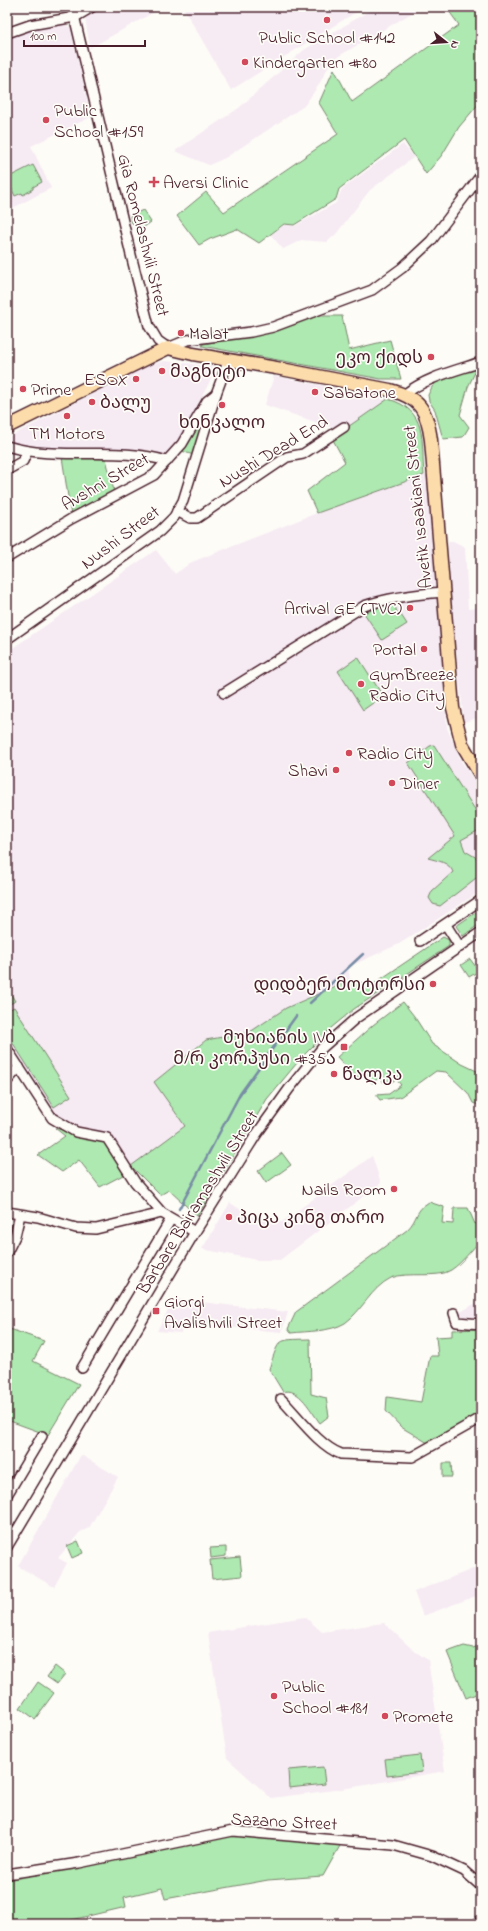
<svg xmlns="http://www.w3.org/2000/svg" width="488" height="1931" viewBox="0 0 488 1931" font-family="'Indie Flower','Noto Sans Georgian',sans-serif">
  <rect width="100%" height="100%" fill="#fdfcf7"/>
  <filter id="ink" filterUnits="userSpaceOnUse"><feTurbulence type="fractalNoise" baseFrequency=".025" numOctaves="2"/><feDisplacementMap in="SourceGraphic" scale="8" xChannelSelector="R" yChannelSelector="G"/><feConvolveMatrix kernelMatrix="1 2 1 2 8 2 1 2 1" color-interpolation-filters="sRGB"/></filter>
  <g filter="url(#ink)">
    <!-- built -->
    <g fill="#f6eaf3">
      <path d="M 105,7 L 163,7 L 90,48 L 85,18 Z"/>
      <path d="M 183,7 L 364,7 L 231,90 Z"/>
      <path d="M 376,7 L 422,7 L 332,60 L 318,86 L 304,106 L 225,158 L 209,165 L 175,151 L 239,108 L 304,50 Z"/>
      <path d="M 64,25 L 70,27 L 91,117 L 31,146 L 51,188 L 7,211 L 7,40 L 23,32 Z"/>
      <path d="M 403,144 L 414,157 L 370,190 L 336,234 L 327,242 L 301,240 L 283,249 L 271,235 L 284,225 L 295,226 L 336,203 L 342,189 Z"/>
      <path d="M 165,361 L 210,366 L 217,368 L 175,447 L 166,455 L 154,454 L 151,450 L 79,452 L 14,445 L 9,437 L 149,365 Z"/>
      <path d="M 274,376 L 382,397 L 388,399 L 342,431 L 265,405 Z"/>
      <path d="M 427,474 L 447,728 L 461,761 L 481,791 L 481,891 L 399,944 L 348,967 L 350,980 L 286,1008 L 250,1032 L 205,1040 L 154,1082 L 185,1126 L 131,1166 L 108,1133 L 76,1129 L 56,1119 L 7,1042 L 7,1006 L 15,1001 L 7,988 L 7,652 L 156,550 L 175,574 L 192,562 L 317,513 Z"/>
      <path d="M 448,541 L 453,541 L 465,547 L 468,609 L 481,608 L 481,717 L 464,722 L 452,613 Z"/>
      <path d="M 372,1156 L 381,1183 L 280,1260 L 257,1260 L 202,1249 L 230,1203 L 256,1219 L 282,1222 Z"/>
      <path d="M 174,1299 L 288,1312 L 282,1332 L 182,1323 L 181,1333 L 157,1331 Z"/>
      <path d="M 481,1300 L 481,1320 L 461,1320 L 459,1313 Z"/>
      <path d="M 81,1455 L 118,1477 L 89,1528 L 80,1532 L 58,1558 L 67,1563 L 54,1587 L 18,1566 Z"/>
      <path d="M 481,1566 L 481,1594 L 423,1616 L 414,1592 Z"/>
      <path d="M 305,1617 L 322,1632 L 384,1623 L 413,1650 L 428,1660 L 445,1771 L 342,1789 L 271,1798 L 227,1758 L 208,1633 Z"/>
    </g>
    <!-- green -->
    <g fill="#ade9b0" stroke="#7c846e">
      <path d="M 446,7 L 481,7 L 481,101 L 459,127 L 442,155 L 426,174 L 404,140 L 339,189 L 336,199 L 294,225 L 284,224 L 259,243 L 237,229 L 210,239 L 199,245 L 177,216 L 206,192 L 224,212 L 338,134 L 319,103 L 334,69 L 352,102 L 459,25 Z"/>
      <path d="M 33,165 L 42,182 L 33,187 L 33,189 L 23,195 L 22,193 L 15,196 L 7,178 Z"/>
      <path d="M 143,210 L 151,222 L 141,229 L 138,225 L 132,223 L 130,216 Z"/>
      <path d="M 317,316 L 342,316 L 349,350 L 390,340 L 401,379 L 381,379 L 202,346 L 203,344 L 270,332 Z"/>
      <path d="M 477,368 L 468,387 L 460,415 L 469,427 L 463,437 L 443,439 L 435,410 L 429,401 L 428,395 L 432,387 L 437,382 Z"/>
      <path d="M 388,399 C 428,410 421,440 424,475 L 317,513 L 307,491 L 345,462 L 332,438 Z"/>
      <path d="M 207,407 L 193,455 L 182,451 Z"/>
      <path d="M 62,457 L 106,459 L 114,491 L 71,516 Z"/>
      <path d="M 394,602 L 397,613 L 399,612 L 407,624 L 382,640 L 364,613 Z"/>
      <path d="M 358,657 L 383,696 L 363,710 L 338,671 Z"/>
      <path d="M 434,745 L 481,819 L 481,829 L 461,840 L 465,851 L 477,858 L 480,875 L 440,906 L 433,904 L 429,898 L 432,891 L 453,872 C 449,862 438,861 428,858 L 455,836 L 408,763 L 430,746 Z"/>
      <path d="M 481,909 L 481,923 L 463,936 L 456,926 Z"/>
      <path d="M 443,937 L 449,940 L 449,946 L 354,1009 L 331,1028 L 302,1057 L 267,1099 L 197,1216 L 169,1190 L 160,1195 L 131,1166 L 185,1126 L 154,1082 L 206,1040 L 250,1032 L 286,1008 L 350,980 L 372,985 Z"/>
      <path d="M 470,959 L 479,971 L 469,977 L 461,965 Z"/>
      <path d="M 7,988 L 15,1001 L 7,1006 Z"/>
      <path d="M 403,1002 L 414,1016 L 432,1044 L 462,1064 L 481,1073 L 481,1106 L 473,1103 L 468,1093 L 446,1072 L 436,1071 L 400,1097 L 380,1100 L 376,1095 L 389,1094 L 401,1085 L 396,1079 L 390,1083 L 387,1080 L 384,1083 L 380,1077 L 372,1083 L 365,1073 L 357,1078 L 337,1057 L 373,1025 Z"/>
      <path d="M 14,1007 L 71,1096 L 54,1107 L 7,1034 L 7,1011 Z"/>
      <path d="M 55,1128 L 104,1141 L 125,1174 L 100,1187 L 79,1160 L 62,1172 L 38,1155 L 65,1136 Z"/>
      <path d="M 282,1153 L 291,1165 L 266,1183 L 258,1171 Z"/>
      <path d="M 429,1202 L 444,1207 L 442,1223 L 453,1224 L 454,1208 L 468,1208 L 475,1224 L 481,1220 L 481,1240 C 472,1249 462,1263 451,1270 C 438,1279 407,1271 391,1278 C 371,1288 362,1311 345,1323 C 330,1332 308,1331 291,1333 L 288,1329 L 296,1312 L 407,1230 C 419,1218 414,1211 429,1202 Z"/>
      <path d="M 7,1328 L 44,1341 L 33,1361 L 79,1384 L 48,1435 L 7,1420 Z"/>
      <path d="M 481,1329 L 481,1413 L 428,1443 L 401,1427 L 386,1411 L 387,1397 L 421,1402 L 430,1356 L 438,1356 L 436,1337 L 452,1336 L 452,1330 Z"/>
      <path d="M 310,1339 L 311,1394 L 326,1398 L 329,1416 L 320,1423 C 312,1413 299,1386 283,1392 L 269,1369 C 280,1337 276,1340 310,1339 Z"/>
      <path d="M 443,1463 L 451,1463 L 452,1477 L 443,1477 Z"/>
      <path d="M 78,1541 L 83,1553 L 72,1558 L 67,1546 Z"/>
      <path d="M 226,1547 L 226,1556 L 211,1558 L 210,1548 Z"/>
      <path d="M 240,1557 L 242,1576 L 212,1579 L 210,1560 Z"/>
      <path d="M 481,1645 L 481,1692 L 466,1698 L 447,1652 L 464,1646 L 473,1648 Z"/>
      <path d="M 55,1666 L 65,1674 L 57,1684 L 47,1677 Z"/>
      <path d="M 38,1682 L 54,1693 L 35,1719 L 20,1708 Z"/>
      <path d="M 420,1755 L 422,1772 L 387,1776 L 385,1759 Z"/>
      <path d="M 323,1767 L 325,1784 L 289,1788 L 288,1770 Z"/>
      <path d="M 236,1834 L 341,1844 L 323,1876 L 268,1880 L 165,1899 L 162,1888 L 124,1897 L 126,1907 L 63,1922 L 63,1924 L 7,1924 L 7,1876 Z"/>
    </g>
    <g fill="none" stroke-linecap="round" stroke-linejoin="round">
      <!-- stream -->
      <g stroke="#778ca5" stroke-width="2.5">
        <path d="M 310,1003 L 363,954"/>
        <path d="M 179,1209 L 240,1094 L 296,1016"/>
      </g>
      <!-- minor casing -->
      <g stroke="#4a1f2b" stroke-width="12">
        <g id="minor">
          <path d="M 72,7 L 131,255 L 149,326 L 158,341 L 168,348 L 187,340 L 251,332 L 273,327 L 372,290 L 402,268 L 431,241 L 481,175"/>
          <path d="M 7,33 L 30,25 L 75,17 L 92,7"/>
          <path d="M 405,394 C 427,377 455,371 481,362"/>
          <path d="M 7,446 C 59,462 115,445 167,461"/>
          <path d="M 7,470 L 23,461 L 27,452"/>
          <path d="M 177,511 L 190,518 L 197,518 L 287,457 L 303,454 L 344,427"/>
          <path d="M 7,558 L 71,519 L 154,475 L 182,444 L 207,401 L 216,394"/>
          <path d="M 7,639 L 160,531 L 174,517 L 183,501 L 216,394 L 229,359"/>
          <path d="M 224,693 L 364,606 C 390,597 416,594 444,592"/>
          <path d="M 446,925 L 460,947"/>
          <path d="M 420,941 L 481,900"/>
          <path d="M 7,1049 L 52,1118 L 76,1132 L 107,1138 L 135,1182 L 162,1213 L 195,1232"/>
          <path d="M 7,1081 L 19,1067"/>
          <path d="M 7,1212 L 38,1217 L 76,1228 L 96,1229 L 162,1213"/>
          <path d="M 7,1252 L 15,1236 L 20,1215"/>
          <path d="M 454,1313 L 457,1322 L 481,1324"/>
          <path d="M 82,1368 L 171,1219"/>
          <path d="M 281,1399 C 298,1416 319,1446 341,1454 L 412,1457 L 481,1418"/>
          <path d="M 7,1495 L 42,1436"/>
          <path d="M 7,1547 L 195,1232 L 256,1135 L 289,1089 L 322,1048 L 356,1018 L 481,932"/>
          <path d="M 7,1874 L 79,1863 L 233,1831 L 393,1845 L 432,1856 L 464,1871 L 481,1886"/>
          <path d="M 477,1924 L 481,1920"/>
        </g>
      </g>
      <!-- major casing -->
      <g stroke="#4a1f2b" stroke-width="15">
        <path id="major" d="M 7,427 L 168,348 L 193,354 L 276,368 L 390,390 C 420,398 427,410 431,440 L 453,708 L 462,744 L 481,776"/>
      </g>
      <!-- minor -->
      <use href="#minor" stroke="#fdfcf7" stroke-width="9"/>
      <!-- major -->
      <use href="#major" stroke="#fddcac" stroke-width="12"/>
    </g>
  </g>
  <!-- markers -->
  <g fill="#d1495b" stroke="#fdfcf7" stroke-width="1.5">
    <circle cx="327" cy="20" r="4"/>
    <circle cx="245" cy="62" r="4"/>
    <circle cx="46" cy="120" r="4"/>
    <path d="M152 176h4v4h4v4h-4v4h-4v-4h-4v-4h4z"/>
    <circle cx="181" cy="333" r="4"/>
    <circle cx="431" cy="357" r="4"/>
    <circle cx="162" cy="371" r="4"/>
    <circle cx="136" cy="379" r="4"/>
    <circle cx="23" cy="389" r="4"/>
    <circle cx="315" cy="392" r="4"/>
    <circle cx="92" cy="402" r="4"/>
    <circle cx="222" cy="405" r="4"/>
    <circle cx="67" cy="416" r="4"/>
    <circle cx="410" cy="608" r="4"/>
    <circle cx="424" cy="649" r="4"/>
    <circle cx="361" cy="684" r="4"/>
    <circle cx="349" cy="753" r="4"/>
    <circle cx="336" cy="770" r="4"/>
    <circle cx="392" cy="783" r="4"/>
    <circle cx="433" cy="984" r="4"/>
    <rect x="340" y="1043" width="8" height="8" rx="2"/>
    <circle cx="334" cy="1074" r="4"/>
    <circle cx="394" cy="1189" r="4"/>
    <circle cx="229" cy="1217" r="4"/>
    <rect x="152" y="1307" width="8" height="8" rx="2"/>
    <circle cx="274" cy="1696" r="4"/>
    <circle cx="385" cy="1716" r="4"/>
  </g>
  <g text-anchor="middle" stroke-width="3.5" stroke-linejoin="round" paint-order="stroke">
    <!-- poi labels -->
    <g font-size="18" fill="#4a1f2b" stroke="#fdfcf7" text-anchor="start">
      <text x="327" y="43" text-anchor="middle">Public School #142</text>
      <text x="253" y="68">Kindergarten #80</text>
      <text x="54" y="116">Public<tspan x="54" dy="21">School #159</tspan></text>
      <text x="163" y="188">Aversi Clinic</text>
      <text x="189" y="339">Malat</text>
      <text x="423" y="363" text-anchor="end">ეკო ქიდს</text>
      <text x="170" y="377">მაგნიტი</text>
      <text x="128" y="385" text-anchor="end">ESOX</text>
      <text x="31" y="395">Prime</text>
      <text x="323" y="398">Sabatone</text>
      <text x="100" y="408">ბალუ</text>
      <text x="222" y="428" text-anchor="middle">ხინკალო</text>
      <text x="67" y="439" text-anchor="middle">TM Motors</text>
      <text x="402" y="614" text-anchor="end">Arrival GE (TVC)</text>
      <text x="416" y="655" text-anchor="end">Portal</text>
      <text x="369" y="680">GymBreeze<tspan x="369" dy="21">Radio City</tspan></text>
      <text x="357" y="759">Radio City</text>
      <text x="328" y="776" text-anchor="end">Shavi</text>
      <text x="400" y="789">Diner</text>
      <text x="425" y="990" text-anchor="end">დიდბერ მოტორსი</text>
      <text x="336" y="1043" text-anchor="end">მუხიანის IVბ<tspan x="336" dy="21">მ/რ კორპუსი #35ა</tspan></text>
      <text x="342" y="1080">წალკა</text>
      <text x="386" y="1195" text-anchor="end">Nails Room</text>
      <text x="237" y="1223">პიცა კინგ თარო</text>
      <text x="164" y="1307">Giorgi<tspan x="164" dy="21">Avalishvili Street</tspan></text>
      <text x="282" y="1692">Public<tspan x="282" dy="21">School #181</tspan></text>
      <text x="393" y="1722">Promete</text>
    </g>
    <!-- street labels -->
    <g font-size="18" fill="#4a1f2b" stroke="#fdfcf7">
      <text transform="translate(144 235) rotate(76)" y="6">Gia Romelashvili Street</text>
      <text transform="translate(273 451) rotate(-31)" y="6">Nushi Dead End</text>
      <text transform="translate(105 481) rotate(-30)" y="6">Avshni Street</text>
      <text transform="translate(417 507) rotate(-96)" y="6">Avetik Isaakiani Street</text>
      <text transform="translate(120 537) rotate(-37)" y="6">Nushi Street</text>
      <text transform="translate(197 1202) rotate(-58)" y="6">Barbare Bairamashvili Street</text>
      <text transform="translate(284 1821) rotate(3)" y="6">Sazano Street</text>
    </g>
  </g>
  <!-- margin -->
  <rect width="488" height="1931" fill="none" stroke="#fdfcf7" stroke-width="24"/>
  <rect x="12" y="12" width="464" height="1907" fill="none" stroke="#4a1f2b" stroke-width="1.5" filter="url(#ink)"/>
  <!-- north arrow -->
  <g transform="translate(446 42) rotate(107)" stroke="#fdfcf7" stroke-width="3" paint-order="stroke">
  <path d="M0-3L7 15L0 10L-7 15Z" fill="#4a1f2b"/>
  <text y="-6" font-size="11" font-weight="bold" text-anchor="middle" fill="#4a1f2b">N</text>
  </g>
  <!-- scale -->
  <path d="M24 40v6h121v-6" fill="none" stroke="#4a1f2b" stroke-width="2"/>
  <text x="30" y="40" font-size="12" fill="#4a1f2b" stroke="#fdfcf7" stroke-width="3" paint-order="stroke">100 m</text>
</svg>
